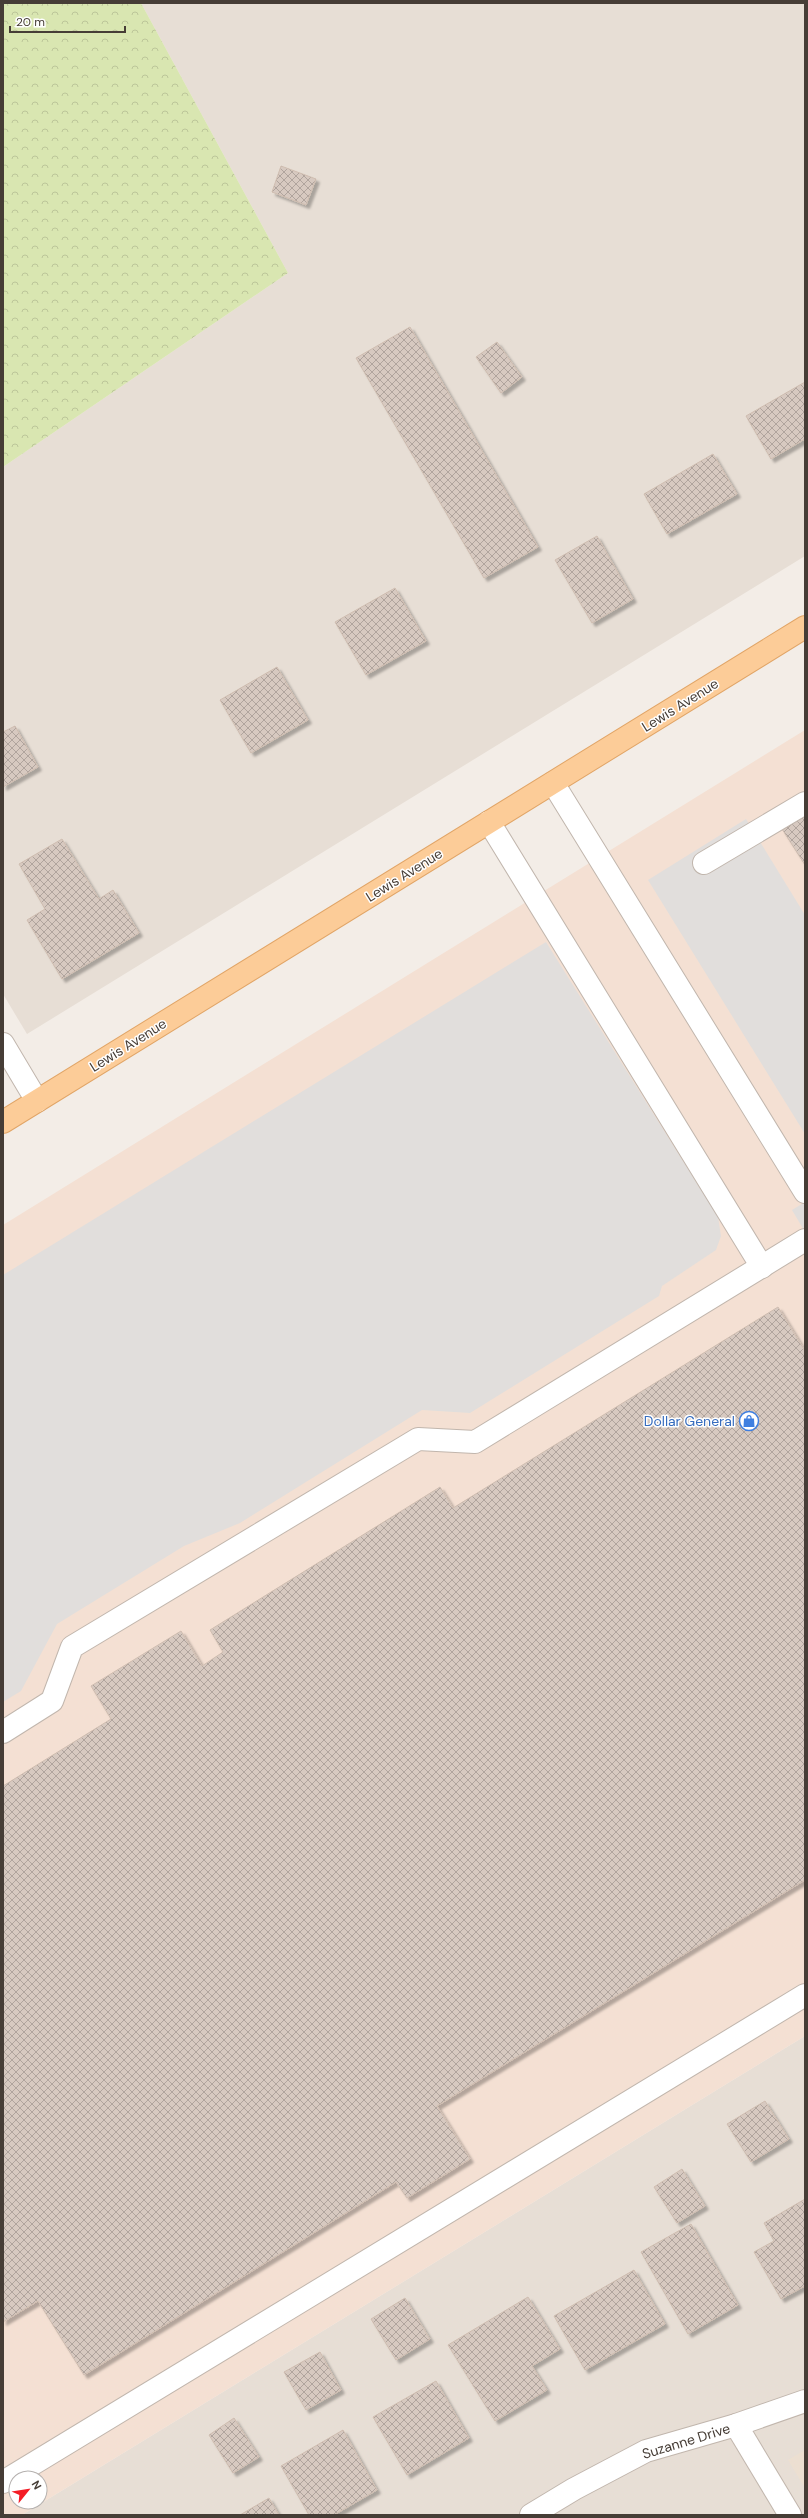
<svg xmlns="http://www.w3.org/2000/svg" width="808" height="2518" viewBox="0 0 808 2518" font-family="'DM Sans',sans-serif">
  <defs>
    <pattern id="forest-crowns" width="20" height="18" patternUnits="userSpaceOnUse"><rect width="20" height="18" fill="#d9e6b1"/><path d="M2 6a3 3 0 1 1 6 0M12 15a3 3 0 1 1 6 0" fill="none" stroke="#bcc699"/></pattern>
    <pattern id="building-cross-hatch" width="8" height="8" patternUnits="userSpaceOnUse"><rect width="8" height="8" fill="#d7c9c0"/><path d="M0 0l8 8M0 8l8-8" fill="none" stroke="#b0a49d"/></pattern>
    <filter id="shadow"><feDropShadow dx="3.5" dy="3.5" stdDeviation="1" flood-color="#0004"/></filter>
  </defs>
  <rect width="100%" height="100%" fill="#f3ede7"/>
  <!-- residential -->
  <g fill="#e7ded5">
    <path d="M 141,3 L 805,3 L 805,556 L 27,1034 L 3,994 L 3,467 L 288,273 Z"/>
    <path d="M 805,2036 L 805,2515 L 22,2515 Z"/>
  </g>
  <!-- commercial -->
  <path fill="#f4e0d3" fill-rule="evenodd" d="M 805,730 L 805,2036 L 22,2515 L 3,2515 L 3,1225 ZM 16,2478 L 40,2478 L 40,2502 L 16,2502 Z"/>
  <!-- education -->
  <path fill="#ecdfd1" d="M 805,2450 L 805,2488 L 788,2460 Z"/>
  <!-- forest -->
  <path fill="url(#forest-crowns)" d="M 3,3 L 141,3 L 288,273 L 3,467 Z"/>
  <!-- parking -->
  <g fill="#e1dedc">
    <path d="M 746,819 L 805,915 L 805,1134 L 648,880 Z"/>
    <path d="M 546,942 L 718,1217 L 721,1236 L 716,1250 L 662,1286 L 659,1296 L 470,1413 L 422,1410 L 240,1523 L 184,1546 L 57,1624 L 21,1691 L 3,1702 L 3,1275 Z"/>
    <path d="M 805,1202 L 805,1232 L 792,1210 Z"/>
  </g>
  <!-- building -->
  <g fill="url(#building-cross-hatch)" stroke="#cfbdb0" filter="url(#shadow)">
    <path d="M 281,166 L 316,179 L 306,205 L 272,192 Z"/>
    <path d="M 410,327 L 538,547 L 484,578 L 356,358 Z"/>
    <path d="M 497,342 L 522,377 L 501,393 L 476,357 Z"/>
    <path d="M 805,382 L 805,439 L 771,459 L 746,416 Z"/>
    <path d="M 713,454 L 737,494 L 667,534 L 644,494 Z"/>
    <path d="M 597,536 L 633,599 L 592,623 L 555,560 Z"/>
    <path d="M 395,588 L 426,641 L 366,675 L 335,622 Z"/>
    <path d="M 277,667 L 308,720 L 251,753 L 220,700 Z"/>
    <path d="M 15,726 L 38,767 L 3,787 L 3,732 Z"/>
    <path d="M 805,815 L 805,865 L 782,829 Z"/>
    <path d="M 62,839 L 99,899 L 113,890 L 139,933 L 62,979 L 27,920 L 45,909 L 19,864 Z"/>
    <path d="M 778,1307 L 805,1351 L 805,1880 L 437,2106 L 470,2159 L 407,2198 L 396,2182 L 84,2375 L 38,2301 L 3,2322 L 3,1786 L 111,1719 L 91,1686 L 181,1631 L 202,1666 L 223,1652 L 210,1630 L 440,1487 L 453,1508 Z"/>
    <path d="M 765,2101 L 789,2139 L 751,2162 L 727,2124 Z"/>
    <path d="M 682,2169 L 705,2206 L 677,2223 L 654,2187 Z"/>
    <path d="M 805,2199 L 805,2286 L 781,2299 L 754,2252 L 774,2241 L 764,2223 Z"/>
    <path d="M 691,2224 L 738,2305 L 688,2334 L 641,2252 Z"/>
    <path d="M 634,2270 L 665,2324 L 585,2370 L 554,2316 Z"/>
    <path d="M 528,2297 L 560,2349 L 532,2366 L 547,2390 L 495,2421 L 448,2345 Z"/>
    <path d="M 405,2298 L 430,2339 L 396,2360 L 371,2319 Z"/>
    <path d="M 320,2352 L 341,2390 L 306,2410 L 284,2372 Z"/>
    <path d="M 436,2381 L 469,2438 L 407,2475 L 373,2417 Z"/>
    <path d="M 234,2418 L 259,2457 L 233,2473 L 209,2435 Z"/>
    <path d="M 343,2430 L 377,2490 L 334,2515 L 309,2515 L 281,2466 Z"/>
    <path d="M 269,2498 L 279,2515 L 240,2515 Z"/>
  </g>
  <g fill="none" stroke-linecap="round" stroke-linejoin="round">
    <!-- minor casing -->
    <g stroke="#c1b6ad" stroke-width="24">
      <g id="minor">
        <path d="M 553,783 L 805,1192"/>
        <path d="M 489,822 L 762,1267"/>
        <path d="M 704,863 L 805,803"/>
        <path d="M 3,1044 L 37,1101"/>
        <path d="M 3,1732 L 52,1701 L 72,1647 L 418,1439 L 475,1442 L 805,1240"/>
        <path d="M 736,2425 L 790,2515"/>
        <path d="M 3,2482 L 805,1995"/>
        <path d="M 531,2515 L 574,2489 L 646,2451 L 736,2425 L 805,2401"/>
      </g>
    </g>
    <!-- major casing -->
    <g stroke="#e1a567" stroke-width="24">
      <path id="major" d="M 3,1122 L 805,627"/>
    </g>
    <!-- minor -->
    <use href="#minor" stroke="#fff" stroke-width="22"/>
    <!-- major -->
    <use href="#major" stroke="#fccc98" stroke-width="22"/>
  </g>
  <!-- icons -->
  <defs>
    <g id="shop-ring" transform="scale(1)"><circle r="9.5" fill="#fff" stroke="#3f7fe0" stroke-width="1.5"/><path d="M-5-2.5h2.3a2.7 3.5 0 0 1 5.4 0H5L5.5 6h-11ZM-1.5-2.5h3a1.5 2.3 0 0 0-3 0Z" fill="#3f7fe0"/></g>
  </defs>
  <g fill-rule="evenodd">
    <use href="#shop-ring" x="749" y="1421"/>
  </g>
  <g text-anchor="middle" stroke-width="3" stroke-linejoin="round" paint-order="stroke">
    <!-- street labels -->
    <g font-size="14" fill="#463d36" stroke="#fff">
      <text transform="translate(680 705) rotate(-32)" y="5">Lewis Avenue</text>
      <text transform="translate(404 875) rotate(-32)" y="5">Lewis Avenue</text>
      <text transform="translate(128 1045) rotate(-32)" y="5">Lewis Avenue</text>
      <text transform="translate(686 2441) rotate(-17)" y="5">Suzanne Drive</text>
    </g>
    <!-- shop labels -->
    <g font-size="14" fill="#366cbe" stroke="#fff" text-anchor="end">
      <text x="735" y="1426">Dollar General</text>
    </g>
  </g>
  <!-- border -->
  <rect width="808" height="2518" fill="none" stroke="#463d36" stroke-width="8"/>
  <!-- north arrow -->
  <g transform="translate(28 2490) rotate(60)"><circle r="19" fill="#ffffff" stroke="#b5b1af"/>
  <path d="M0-3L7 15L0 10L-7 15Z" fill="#f41d26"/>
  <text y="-6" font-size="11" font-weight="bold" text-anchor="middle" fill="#463d36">N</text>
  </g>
  <!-- scale -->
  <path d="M10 26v6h115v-6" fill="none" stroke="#463d36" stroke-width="2"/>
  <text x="16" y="26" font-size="12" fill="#463d36" stroke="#ffffff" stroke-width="3" paint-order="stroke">20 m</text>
</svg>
